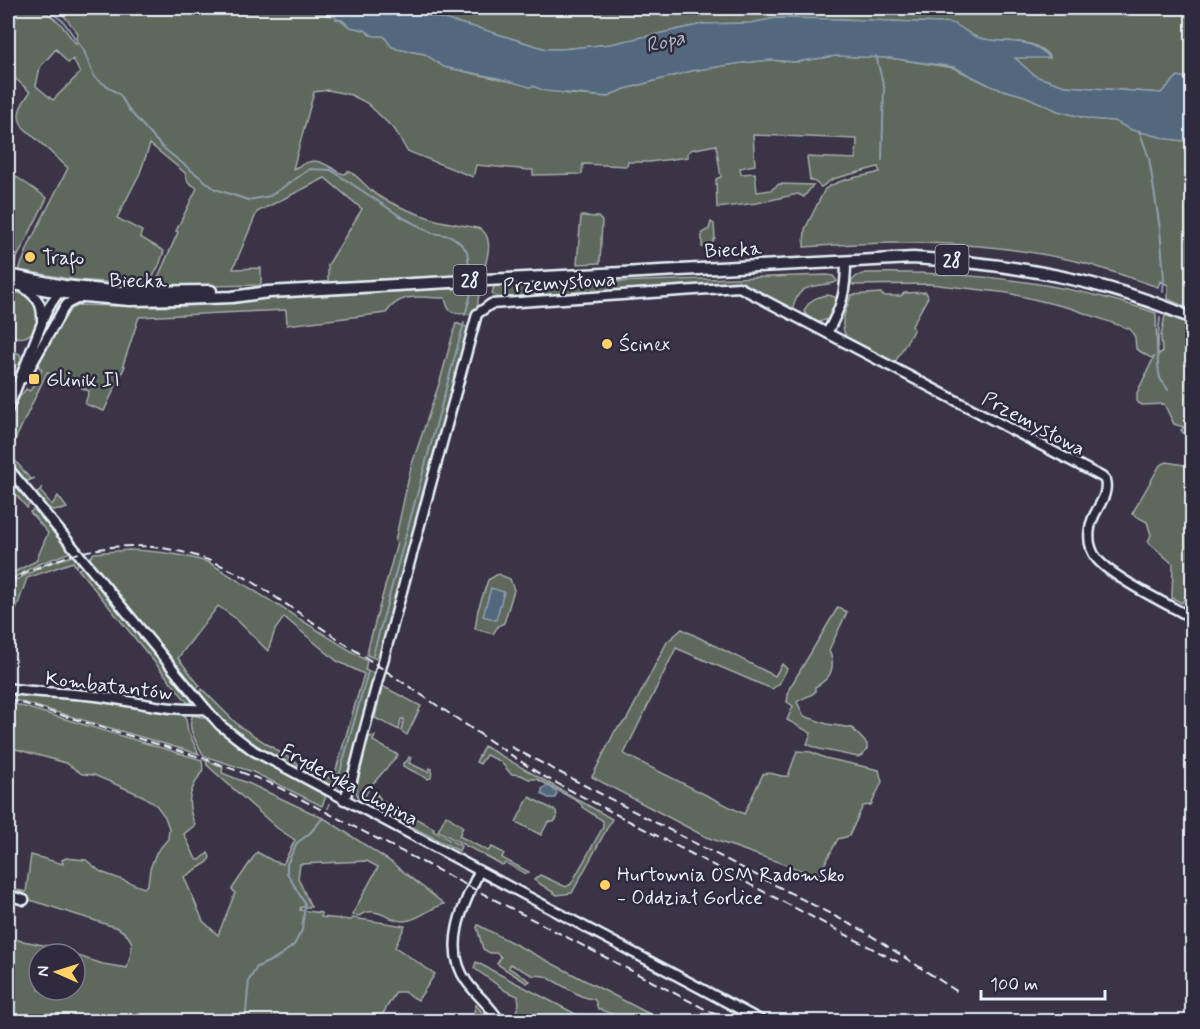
<svg xmlns="http://www.w3.org/2000/svg" width="1200" height="1029" viewBox="0 0 1200 1029" font-family="Mynerve,sans-serif">
  <rect width="100%" height="100%" fill="#3b3346"/>
  <filter id="ink" filterUnits="userSpaceOnUse"><feTurbulence type="fractalNoise" baseFrequency=".0167" numOctaves="2"/><feDisplacementMap in="SourceGraphic" scale="12" xChannelSelector="R" yChannelSelector="G"/><feConvolveMatrix kernelMatrix="1 2 1 2 8 2 1 2 1" color-interpolation-filters="sRGB"/></filter>
  <g filter="url(#ink)">
    <!-- green -->
    <g fill="#5f685c" stroke="#a4acaa" stroke-width="1.5" fill-rule="evenodd">
      <path d="M 8,8 L 40,8 L 60,23 L 76,44 L 78,33 L 60,11 L 54,8 L 306,8 L 317,13 L 335,16 L 350,27 L 365,30 L 370,35 L 384,36 L 391,46 L 397,49 L 425,54 L 444,67 L 568,94 L 609,97 L 612,94 L 625,89 L 691,71 L 742,63 L 770,60 L 795,62 L 836,56 L 890,58 L 954,68 L 993,87 L 1025,96 L 1058,111 L 1090,119 L 1114,121 L 1132,130 L 1169,139 L 1192,142 L 1192,310 L 1168,299 L 1168,285 L 1160,281 L 1158,287 C 1133,279 1109,270 1084,263 C 990,240 899,240 804,247 L 805,229 L 825,189 C 841,178 862,177 880,172 L 878,167 L 833,179 L 821,187 L 815,182 L 810,180 L 807,157 L 856,159 L 857,139 L 753,135 L 755,165 L 740,168 L 741,174 L 755,173 L 757,192 L 771,190 L 779,184 L 813,185 L 804,197 L 798,194 L 757,203 L 717,208 L 716,179 L 721,177 L 716,145 L 690,150 L 688,153 L 688,157 L 649,162 L 628,162 L 627,166 L 583,164 L 582,174 L 533,175 L 533,170 L 530,170 L 476,165 L 473,177 L 407,151 L 395,130 L 367,103 L 351,95 L 328,90 L 314,92 L 293,169 C 311,160 314,157 332,168 C 337,171 340,174 345,174 L 348,171 C 359,175 368,191 380,197 C 398,207 417,214 436,220 C 451,224 466,225 481,229 C 494,239 487,257 484,271 L 481,274 L 328,282 L 328,265 L 362,209 L 325,178 L 257,212 L 233,269 L 261,268 L 261,283 L 260,285 L 156,287 L 155,284 L 178,232 L 176,231 L 197,188 L 188,182 L 185,173 L 150,144 L 140,173 L 117,218 L 142,231 L 140,237 L 164,251 L 160,263 L 149,285 L 76,280 L 19,270 L 31,240 L 68,168 L 23,127 C 14,113 22,105 30,92 L 8,72 ZM 56,49 L 68,63 L 73,59 L 80,73 L 53,100 L 36,86 L 40,67 Z"/>
      <path d="M 400,8 L 1192,8 L 1192,80 L 1178,76 L 1161,93 L 1065,86 L 1035,76 L 1015,58 L 1050,57 C 1033,35 1003,45 979,38 C 963,33 959,20 940,23 L 840,19 L 777,18 L 750,23 L 703,24 L 611,44 L 562,49 L 546,49 L 478,28 Z"/>
      <path d="M 8,171 L 47,198 L 12,268 L 8,267 Z"/>
      <path d="M 581,216 L 598,217 L 602,221 L 600,263 L 577,264 Z"/>
      <path d="M 711,222 L 714,224 L 715,238 L 708,249 L 702,247 L 702,233 L 709,229 Z"/>
      <path d="M 866,273 C 963,271 1064,281 1156,313 L 1157,355 L 1162,352 L 1161,336 L 1165,315 L 1192,325 L 1192,582 L 1182,603 L 1172,598 L 1173,564 L 1148,542 L 1151,535 L 1147,522 L 1132,514 L 1160,465 L 1167,462 L 1184,465 L 1190,460 L 1187,438 L 1181,430 L 1184,427 L 1174,424 L 1164,404 L 1142,405 L 1137,402 L 1137,393 L 1154,357 L 1151,358 L 1136,349 L 1135,337 L 1130,329 L 1070,308 L 1008,293 L 930,284 L 853,285 L 851,283 C 854,276 859,275 866,273 Z"/>
      <path d="M 827,275 L 833,276 L 837,281 L 834,283 C 810,287 798,284 792,311 L 739,285 L 499,299 L 492,294 L 494,286 Z"/>
      <path d="M 463,288 L 463,293 L 474,290 L 475,293 L 479,294 L 477,309 L 470,314 C 453,313 449,316 445,298 C 421,298 401,291 386,313 L 287,325 L 286,310 L 139,317 L 123,365 L 125,366 L 104,411 L 85,404 L 89,391 L 47,372 L 9,453 L 30,479 L 35,478 L 25,482 C 20,475 9,466 8,458 C 3,436 11,405 26,389 L 30,391 L 42,370 L 39,367 L 38,362 L 69,310 L 78,305 L 154,307 L 208,305 L 268,299 Z"/>
      <path d="M 8,291 C 15,293 25,293 30,298 C 52,314 28,353 8,331 L 8,321 L 10,314 L 8,313 Z"/>
      <path d="M 926,292 L 928,297 L 912,326 L 914,329 L 894,364 L 850,342 C 836,326 846,312 851,295 L 881,293 L 883,296 L 901,296 L 904,293 Z"/>
      <path d="M 828,295 L 838,298 L 831,318 L 816,323 L 810,321 L 804,311 C 810,300 815,297 828,295 Z"/>
      <path d="M 456,323 L 469,328 L 469,332 L 379,660 L 367,655 L 368,648 L 397,543 L 395,541 L 411,467 L 440,381 Z"/>
      <path d="M 13,351 L 20,354 L 22,361 L 15,381 L 8,386 L 8,352 Z"/>
      <path d="M 8,475 L 30,502 L 27,508 L 8,485 Z"/>
      <path d="M 42,487 L 40,491 L 52,505 L 58,496 L 67,508 C 53,514 42,507 37,494 Z"/>
      <path d="M 34,509 L 71,552 L 39,564 L 8,581 L 8,575 L 36,561 L 48,533 L 30,512 Z"/>
      <path d="M 129,550 C 158,551 183,554 210,563 L 367,661 L 365,670 L 375,673 L 346,778 L 342,786 L 332,787 L 316,777 L 317,775 L 303,769 L 305,765 L 333,780 L 364,674 L 337,661 L 284,617 L 275,630 L 268,651 L 235,618 L 218,606 L 178,658 L 200,686 L 195,689 L 89,559 L 94,553 Z"/>
      <path d="M 75,555 L 79,562 L 76,567 L 73,562 L 27,578 L 8,633 L 8,584 L 45,565 Z"/>
      <path d="M 83,567 L 191,698 L 191,703 L 188,703 L 78,569 Z"/>
      <path d="M 498,574 L 510,579 L 514,590 L 504,623 L 498,626 L 493,634 L 475,629 L 478,610 L 488,580 Z"/>
      <path d="M 838,607 L 847,612 L 829,650 C 836,667 832,678 815,687 L 815,692 C 810,697 803,697 797,702 L 804,716 L 827,724 L 852,728 L 867,744 L 867,749 L 863,755 L 858,757 L 819,749 L 807,744 L 811,733 L 787,720 L 793,706 L 787,702 L 789,689 Z"/>
      <path d="M 682,629 L 775,676 L 782,664 L 787,669 L 779,684 L 772,689 L 676,648 L 624,754 L 744,814 L 763,774 C 774,771 778,778 788,776 L 797,751 L 811,752 L 825,758 L 879,770 L 882,782 L 871,805 L 863,806 L 849,836 L 838,839 L 818,876 L 706,837 L 592,777 L 615,731 L 627,719 L 667,642 Z"/>
      <path d="M 382,686 L 421,706 L 407,735 L 401,731 L 404,719 L 401,719 L 399,730 L 375,718 Z"/>
      <path d="M 202,689 L 239,726 L 298,764 L 298,767 L 288,764 L 237,733 L 226,723 L 202,697 L 200,693 Z"/>
      <path d="M 8,691 L 83,698 L 170,714 L 185,714 L 188,731 L 199,754 L 8,698 Z"/>
      <path d="M 8,702 L 202,760 L 203,770 C 189,791 185,801 195,825 L 184,834 L 196,859 L 200,860 L 208,853 L 210,857 L 208,862 L 184,877 L 203,921 L 218,935 L 235,893 L 232,889 L 257,852 L 273,861 L 283,864 L 295,840 L 277,828 L 207,765 L 206,760 L 223,767 L 222,773 L 250,784 L 327,820 L 391,862 L 444,904 C 429,908 419,920 404,921 C 387,921 375,904 359,916 L 352,915 L 378,867 L 367,861 L 300,864 L 298,878 L 311,907 L 301,907 L 300,910 L 321,913 L 321,917 L 351,920 L 353,918 L 405,926 L 395,947 L 435,974 L 418,1000 L 404,992 L 396,992 L 379,1020 L 381,1021 L 8,1022 L 8,938 L 48,946 L 73,954 L 39,954 L 39,990 L 75,990 L 75,955 L 103,964 L 127,968 C 132,947 138,941 118,928 L 8,893 L 8,888 L 26,892 L 31,855 L 63,864 L 62,860 L 66,858 L 86,860 L 101,872 L 144,888 L 148,884 L 150,869 L 156,853 L 168,839 L 169,828 L 165,817 L 157,806 L 143,796 L 94,775 L 82,774 L 66,763 L 8,747 Z"/>
      <path d="M 193,715 L 205,718 L 242,750 L 326,796 L 322,806 L 253,772 L 204,756 C 198,744 185,728 193,715 Z"/>
      <path d="M 375,736 L 373,741 L 398,755 L 370,787 L 362,801 C 356,796 356,793 357,785 L 369,737 Z"/>
      <path d="M 484,746 L 612,819 L 572,893 L 557,895 L 534,880 L 540,875 L 566,887 L 571,884 L 603,827 L 603,821 L 582,807 L 582,805 L 577,801 L 537,779 L 529,779 L 521,775 L 511,774 L 500,761 L 486,755 L 480,764 L 476,762 Z"/>
      <path d="M 409,757 L 411,758 L 409,763 L 428,772 L 430,768 L 432,769 L 431,778 L 428,779 L 403,766 L 403,763 L 407,761 Z"/>
      <path d="M 377,794 L 382,801 L 434,828 L 433,831 L 461,846 L 459,851 L 377,809 L 374,807 Z"/>
      <path d="M 529,797 L 556,811 L 557,818 L 554,822 L 548,822 L 541,835 L 516,822 Z"/>
      <path d="M 446,815 L 463,827 L 459,836 L 488,851 L 492,847 L 504,853 L 502,858 L 529,872 L 526,874 L 506,863 L 502,865 L 438,831 Z"/>
      <path d="M 478,925 L 663,1021 L 631,1021 L 598,1009 L 595,1000 L 581,996 L 545,976 L 532,975 L 510,964 L 509,968 L 530,981 L 527,983 L 497,964 L 501,957 L 496,953 L 490,953 L 483,949 L 477,927 Z"/>
      <path d="M 476,962 L 589,1021 L 518,1021 L 515,1014 L 519,1004 L 518,996 L 506,991 L 474,968 Z"/>
      <path d="M 476,1005 L 489,1021 L 471,1021 Z"/>
    </g>
    <!-- water -->
    <g fill="#52687d" stroke="#8e9fae" stroke-width="1.5">
      <path d="M 306,8 L 400,8 L 478,28 L 546,49 L 562,49 L 611,44 L 703,24 L 750,23 L 777,18 L 840,19 L 940,23 C 959,20 963,33 979,38 C 1005,45 1030,35 1050,58 L 1015,58 L 1035,76 L 1065,86 L 1161,93 L 1178,76 L 1192,80 L 1192,142 L 1169,139 L 1132,130 L 1114,121 L 1090,119 L 1058,111 L 1025,96 L 993,87 L 954,67 L 890,58 L 836,56 L 795,62 L 770,60 L 742,63 L 691,71 L 625,89 L 612,94 L 609,97 L 545,91 L 533,86 L 530,87 L 498,78 L 444,67 L 425,54 L 397,49 L 391,46 L 384,36 L 373,36 L 365,30 L 350,27 L 342,20 L 336,19 L 335,16 L 317,13 Z"/>
      <path d="M 491,588 L 504,592 L 496,620 L 483,616 Z"/>
      <path d="M 546,786 L 551,787 L 557,793 L 555,798 L 548,798 L 542,794 L 542,789 Z"/>
    </g>
    <g fill="none" stroke-linecap="round" stroke-linejoin="round">
      <!-- stream -->
      <g stroke="#8e9fae" stroke-width="2">
        <path d="M 45,8 L 63,21 L 84,51 L 94,77 L 120,95 L 129,110 L 162,147 L 215,189 L 248,200 L 270,196 L 310,169 L 331,170 L 400,216 L 432,233 L 451,236 L 459,242 L 467,251 L 470,271"/>
        <path d="M 876,56 L 884,87 L 882,160"/>
        <path d="M 1139,130 L 1149,158 L 1160,229 L 1164,278 L 1163,292"/>
        <path d="M 465,315 L 472,290"/>
        <path d="M 1160,318 C 1158,333 1156,363 1160,378 C 1162,382 1166,386 1168,390"/>
        <path d="M 373,655 L 464,323"/>
        <path d="M 337,783 L 368,672"/>
        <path d="M 328,808 L 329,804"/>
        <path d="M 245,1022 L 249,980 L 257,967 L 277,958 L 294,945 L 302,930 L 305,904 L 287,873 L 287,864 L 297,843 L 310,833 L 322,819"/>
      </g>
      <!-- minor casing -->
      <g stroke="#e8f1f8" stroke-width="13">
        <g id="minor">
          <path d="M 44,318 L 48,308 L 62,288"/>
          <path d="M 827,333 C 842,306 846,292 846,261"/>
          <path d="M 24,378 L 62,311 L 67,304 L 83,296"/>
          <path d="M 8,409 L 42,323 C 43,303 38,298 22,286"/>
          <path d="M 8,468 L 206,709 L 220,725 L 254,751 L 764,1022"/>
          <path d="M 8,688 C 41,694 76,692 109,698 C 143,703 171,711 206,709"/>
          <path d="M 344,800 L 352,780 L 365,728 L 477,314 L 491,304 L 739,287 L 1102,477 L 1105,480 C 1110,498 1092,511 1090,528 C 1088,539 1090,550 1097,559 C 1113,578 1169,605 1192,618"/>
          <path d="M 479,872 C 463,905 442,948 467,982 C 477,996 491,1006 500,1022"/>
          <path d="M 8,895 L 24,900"/>
        </g>
      </g>
      <!-- major casing -->
      <g stroke="#e8f1f8" stroke-width="15">
        <g id="major">
          <path d="M 8,275 L 64,286 L 122,292 L 211,291"/>
          <path d="M 8,283 L 84,296 L 130,300 L 179,299 L 232,297 L 268,292 L 486,280 L 913,258 C 1009,263 1104,279 1192,318"/>
        </g>
      </g>
      <!-- minor -->
      <use href="#minor" stroke="#2f2a3d" stroke-width="8"/>
      <!-- major -->
      <use href="#major" stroke="#2f2a3d" stroke-width="10"/>
      <!-- rail -->
      <g stroke="#e8f1f8" stroke-width="2" stroke-dasharray="9 4.5" stroke-linecap="butt">
        <path d="M 8,582 C 92,536 169,532 253,582 L 541,775 L 900,963"/>
        <path d="M 8,699 L 203,758 L 270,783 L 730,1022"/>
        <path d="M 511,747 L 867,933 L 958,992"/>
      </g>
    </g>
  </g>
  <!-- markers -->
  <g fill="#ffd166" stroke="#2f2a3d" stroke-width="2">
    <circle cx="30" cy="257" r="6"/>
    <circle cx="607" cy="344" r="6"/>
    <rect x="28" y="373" width="12" height="12" rx="3"/>
    <circle cx="605" cy="885" r="6"/>
  </g>
  <g text-anchor="middle" stroke-width="5" stroke-linejoin="round" paint-order="stroke">
    <!-- shield labels -->
    <g fill="#2f2a3d" stroke="#b0b5c0" stroke-width="1.5">
      <rect x="935.5" y="245" width="33" height="30" rx="4.5"/>
      <rect x="453.5" y="265" width="33" height="30" rx="4.5"/>
    </g>
    <g font-size="18" font-weight="bold" fill="#e8f1f8">
      <text x="952" y="266">28</text>
      <text x="470" y="286">28</text>
    </g>
    <!-- street labels -->
    <g font-size="20" fill="#e8f1f8" stroke="#2f2a3d">
      <text transform="translate(733 249) rotate(-3)" y="7">Biecka</text>
      <text transform="translate(138 280) rotate(1)" y="7">Biecka</text>
      <text transform="translate(559 282) rotate(-4)" y="7">Przemysłowa</text>
      <text transform="translate(1034 423) rotate(28)" y="7">Przemysłowa</text>
      <text transform="translate(109 685) rotate(7)" y="7">Kombatantów</text>
      <text transform="translate(350 784) rotate(28)" y="7">Fryderyka Chopina</text>
    </g>
    <!-- poi labels -->
    <g font-size="20" fill="#e8f1f8" stroke="#2f2a3d" text-anchor="start">
      <text x="42" y="264">Trafo</text>
      <text x="619" y="351">Ścinex</text>
      <text x="46" y="386">Glinik II</text>
      <text x="617" y="881">Hurtownia OSM Radomsko<tspan x="617" dy="23">- Oddział Gorlice</tspan></text>
    </g>
    <!-- water labels -->
    <g font-size="21" font-style="italic" fill="#acbac7" stroke="#2f2a3d">
      <text transform="translate(665 41) rotate(-14)" y="7">Ropa</text>
    </g>
  </g>
  <!-- margin -->
  <rect width="1200" height="1029" fill="none" stroke="#2f2a3d" stroke-width="30"/>
  <rect x="15" y="15" width="1170" height="999" fill="none" stroke="#e8f1f8" stroke-width="2" filter="url(#ink)"/>
  <!-- north arrow -->
  <g transform="translate(57 972) rotate(273)"><circle r="28" fill="#2f2a3d" stroke="#797a88" stroke-width="1.5"/>
  <path d="M0-4.5L10 22L0 15L-10 22Z" fill="#ffd166"/>
  <text y="-9" font-size="16" font-weight="bold" text-anchor="middle" fill="#e8f1f8">N</text>
  </g>
  <!-- scale -->
  <path d="M981 990v9h124v-9" fill="none" stroke="#e8f1f8" stroke-width="3"/>
  <text x="990" y="990" font-size="18" fill="#e8f1f8" stroke="#2f2a3d" stroke-width="4.5" paint-order="stroke">100 m</text>
</svg>
